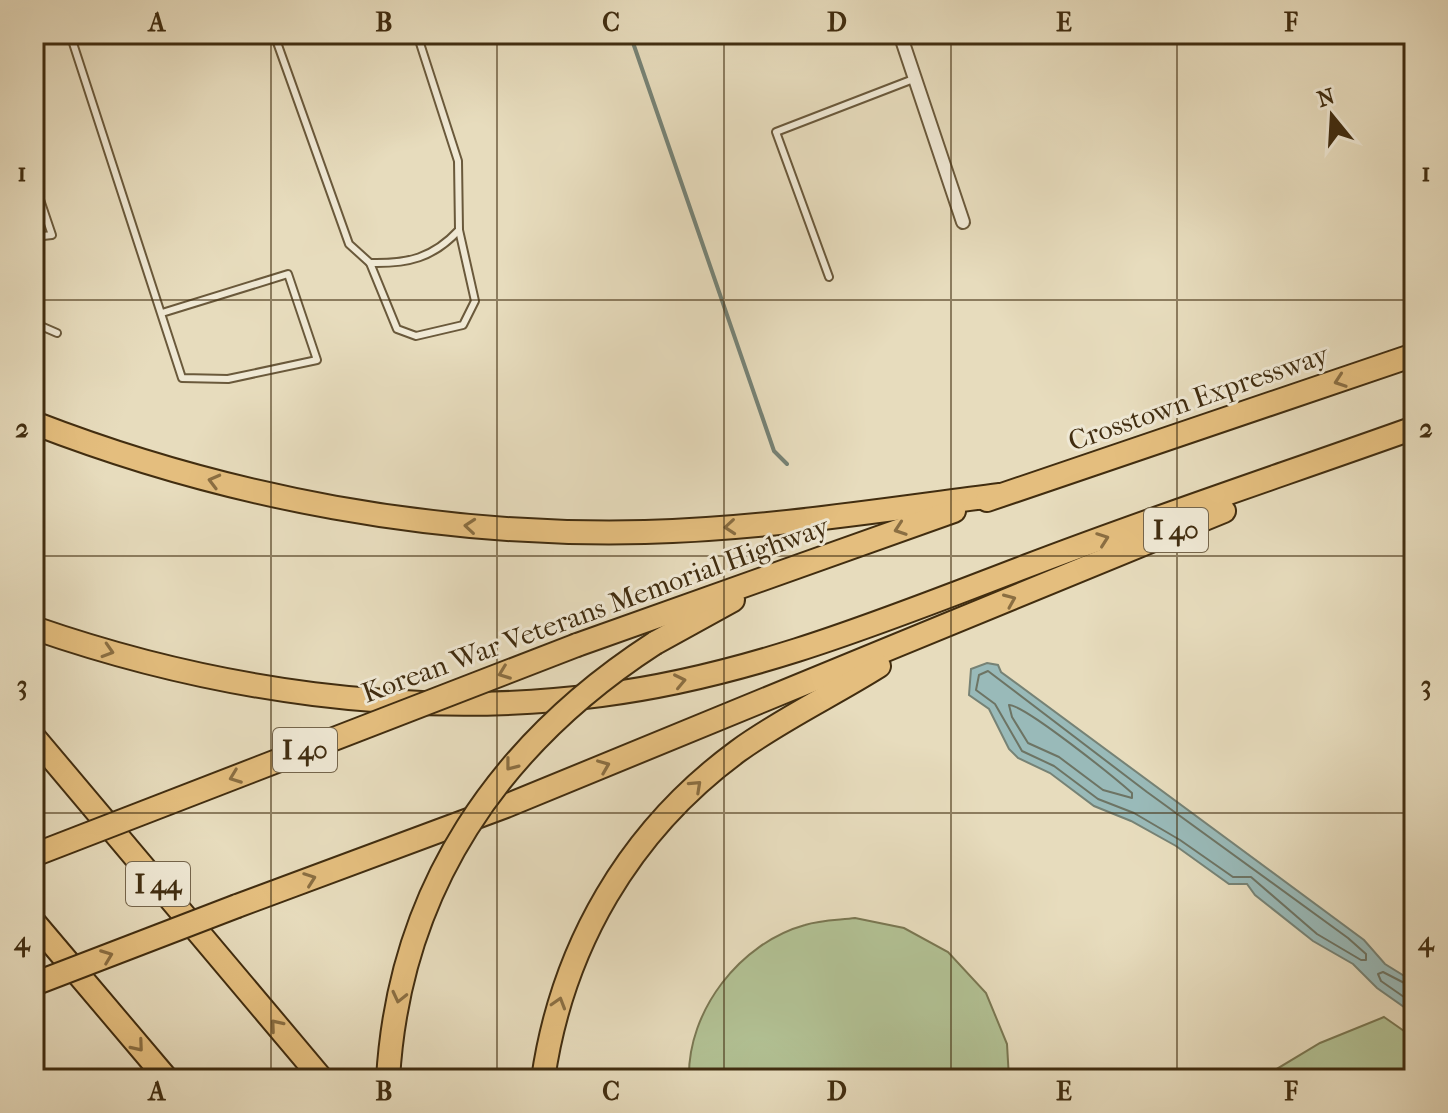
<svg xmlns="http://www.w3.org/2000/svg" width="1448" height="1113" viewBox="0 0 1448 1113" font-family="'IM FELL French Canon',serif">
  <rect width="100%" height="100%" fill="#e7dcbd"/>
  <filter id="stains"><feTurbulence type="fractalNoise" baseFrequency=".0025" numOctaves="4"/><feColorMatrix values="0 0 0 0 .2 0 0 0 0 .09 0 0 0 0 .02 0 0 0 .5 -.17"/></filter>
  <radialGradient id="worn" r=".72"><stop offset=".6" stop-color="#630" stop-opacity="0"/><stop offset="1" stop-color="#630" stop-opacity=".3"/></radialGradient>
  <!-- green -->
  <g fill="#b2c194" stroke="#7a7752" stroke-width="2">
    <path d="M 855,918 L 904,928 L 948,952 L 986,993 L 1007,1044 L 1009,1079 L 689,1079 C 687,1011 740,943 805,925 C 820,920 839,920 855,918 Z"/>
    <path d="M 1384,1017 L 1414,1038 L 1414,1079 L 1260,1079 L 1320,1043 Z"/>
  </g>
  <!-- water -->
  <path fill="#99bab9" stroke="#768275" stroke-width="2" d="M 987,663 L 998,665 L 1001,672 L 1364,940 L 1385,964 L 1414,982 L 1414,1014 L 1377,988 L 1353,964 L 1313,941 L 1255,895 L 1247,884 L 1229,884 L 1176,846 L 1131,821 L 1094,806 L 1050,773 L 1018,758 L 1009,749 L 989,709 L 969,695 L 971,669 Z"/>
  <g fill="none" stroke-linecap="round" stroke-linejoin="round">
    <!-- shore -->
    <g stroke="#6d7464" stroke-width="2">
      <path d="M 988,671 L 1147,792 L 1348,938 L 1366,954 L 1366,960 L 1361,960 L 1317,934 L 1251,877 L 1233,877 L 1180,840 L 1134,813 L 1098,799 L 1054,766 L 1022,751 L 995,704 L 976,690 L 979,675 Z"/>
      <path d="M 1009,705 C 1025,705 1115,778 1132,793 L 1132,798 L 1103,790 L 1059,757 L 1028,743 L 1012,717 Z"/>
      <path d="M 1414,988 L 1383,972 L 1378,974 L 1381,981 L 1414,1004"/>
    </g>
    <!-- stream -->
    <path stroke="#768275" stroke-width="4" d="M 630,34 L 774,451 L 787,464"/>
    <!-- service casing -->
    <g stroke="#6a593b" stroke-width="10">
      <g id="service">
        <path d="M 70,34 L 182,378 L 228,379 L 317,360 L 288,274 L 162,313"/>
        <path d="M 274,34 L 349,244 L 370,263 C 408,264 433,258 459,230 L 458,161 L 417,34"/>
        <path d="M 34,182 L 52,235 L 34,237"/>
        <path d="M 370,263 L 397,329 L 416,336 L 463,325 L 475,301 L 459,230"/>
        <path d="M 829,277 L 776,132 L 916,78"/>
        <path d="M 34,323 L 57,333"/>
      </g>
    </g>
    <!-- minor casing -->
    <g stroke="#6a593b" stroke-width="16">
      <path id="minor" d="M 900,34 L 963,222"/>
    </g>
    <!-- motorway casing -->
    <g stroke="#412d10" stroke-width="26">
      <g id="motorway">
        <path d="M 34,423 C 228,498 437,537 645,532 C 764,529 882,510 1000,495"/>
        <path d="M 987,500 L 1414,355"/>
        <path d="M 34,628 C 213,690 412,720 601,695 C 751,676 888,619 1027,566 C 1155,517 1285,474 1414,428"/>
        <path d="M 655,643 L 733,600"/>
        <path d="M 577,645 L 954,511"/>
        <path d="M 34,737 L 322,1079"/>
        <path d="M 237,906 L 506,806 L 1224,511"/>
        <path d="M 34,922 L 167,1079"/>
        <path d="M 543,1079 C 562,947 629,831 738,751 C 782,719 833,695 879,666"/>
      </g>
    </g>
    <!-- service -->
    <use href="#service" stroke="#efe8d4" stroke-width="6"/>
    <!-- minor -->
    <use href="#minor" stroke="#efe8d4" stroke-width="12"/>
    <!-- motorway -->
    <use href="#motorway" stroke="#e4be7e" stroke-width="22"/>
    <!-- motorway-bridge casing -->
    <g stroke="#412d10" stroke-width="26" stroke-linecap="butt">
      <g id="motorway-bridge">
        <path d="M 34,855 L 577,645"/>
        <path d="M 34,984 L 237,906"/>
        <path d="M 388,1079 C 399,889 499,744 655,643"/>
      </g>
    </g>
    <!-- motorway-bridge -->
    <use href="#motorway-bridge" stroke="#e4be7e" stroke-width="22"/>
  </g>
  <!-- one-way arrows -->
  <defs><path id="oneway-chevron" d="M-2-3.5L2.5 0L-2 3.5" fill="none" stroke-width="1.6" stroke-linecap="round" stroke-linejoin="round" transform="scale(2)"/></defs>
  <g stroke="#8a6e42">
    <use href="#oneway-chevron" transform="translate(1340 381) rotate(161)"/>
    <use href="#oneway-chevron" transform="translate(214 481) rotate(-165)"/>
    <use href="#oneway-chevron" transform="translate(470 526) rotate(-175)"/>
    <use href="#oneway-chevron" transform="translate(730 527) rotate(175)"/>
    <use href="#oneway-chevron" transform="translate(900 529) rotate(161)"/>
    <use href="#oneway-chevron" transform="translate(1103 539) rotate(-20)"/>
    <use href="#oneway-chevron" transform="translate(1010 600) rotate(-23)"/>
    <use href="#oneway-chevron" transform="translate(108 651) rotate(17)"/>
    <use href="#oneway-chevron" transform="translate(504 673) rotate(159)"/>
    <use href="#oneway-chevron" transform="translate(680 681) rotate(-12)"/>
    <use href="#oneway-chevron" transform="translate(511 765) rotate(128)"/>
    <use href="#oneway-chevron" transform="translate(604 766) rotate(-22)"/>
    <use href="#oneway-chevron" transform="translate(235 777) rotate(159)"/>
    <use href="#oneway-chevron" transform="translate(696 786) rotate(-43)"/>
    <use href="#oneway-chevron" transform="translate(310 879) rotate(-20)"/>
    <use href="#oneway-chevron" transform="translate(107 956) rotate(-21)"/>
    <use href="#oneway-chevron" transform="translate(399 997) rotate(103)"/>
    <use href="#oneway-chevron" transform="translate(559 1003) rotate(-73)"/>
    <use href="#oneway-chevron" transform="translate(276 1025) rotate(-130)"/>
    <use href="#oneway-chevron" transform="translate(138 1046) rotate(50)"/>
  </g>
  <!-- grid -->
  <path fill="none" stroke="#412d10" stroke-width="2" stroke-opacity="0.55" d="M 271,34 L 271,1079M 497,34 L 497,1079M 724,34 L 724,1079M 951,34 L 951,1079M 1177,34 L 1177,1079M 34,300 L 1414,300M 34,556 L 1414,556M 34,813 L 1414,813"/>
  <g text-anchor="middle" stroke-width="6" stroke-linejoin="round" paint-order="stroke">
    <!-- shield labels -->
    <g fill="#efe8d4" stroke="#75654b" stroke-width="2">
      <rect x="1144" y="508" width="64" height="44" rx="6"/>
      <rect x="273" y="728" width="64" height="44" rx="6"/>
      <rect x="126" y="862" width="64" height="44" rx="6"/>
    </g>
    <g font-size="26" font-weight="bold" fill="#412d10">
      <text x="1176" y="539">I 40</text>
      <text x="305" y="759">I 40</text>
      <text x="158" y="893">I 44</text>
    </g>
    <!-- street labels -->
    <g font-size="28" fill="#412d10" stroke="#efe8d4">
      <text transform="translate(1198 397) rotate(-19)" y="10">Crosstown Expressway</text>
      <text transform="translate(595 609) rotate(-20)" y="10">Korean War Veterans Memorial Highway</text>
    </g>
  </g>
  <!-- margin -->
  <rect width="1448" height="1113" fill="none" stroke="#e7dcbd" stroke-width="88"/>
  <!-- north arrow -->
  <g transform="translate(1332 116) rotate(342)" stroke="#efe8d4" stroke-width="6" paint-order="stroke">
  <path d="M0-6L14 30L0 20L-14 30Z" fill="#412d10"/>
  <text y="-12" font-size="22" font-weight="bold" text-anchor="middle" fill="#412d10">N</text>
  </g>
  <rect x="44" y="44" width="1360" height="1025" fill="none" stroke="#412d10" stroke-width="3"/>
  <g font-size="26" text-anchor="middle" font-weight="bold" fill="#412d10">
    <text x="157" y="31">A</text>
    <text x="384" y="31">B</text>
    <text x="611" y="31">C</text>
    <text x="837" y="31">D</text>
    <text x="1064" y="31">E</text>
    <text x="1291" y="31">F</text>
    <text x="22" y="181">1</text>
    <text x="1426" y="181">1</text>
    <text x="22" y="437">2</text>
    <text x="1426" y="437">2</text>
    <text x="22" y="694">3</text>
    <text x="1426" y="694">3</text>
    <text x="22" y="950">4</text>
    <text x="1426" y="950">4</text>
    <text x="157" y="1100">A</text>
    <text x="384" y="1100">B</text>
    <text x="611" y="1100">C</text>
    <text x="837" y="1100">D</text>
    <text x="1064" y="1100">E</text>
    <text x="1291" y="1100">F</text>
  </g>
  <rect width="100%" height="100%" filter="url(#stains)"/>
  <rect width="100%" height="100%" fill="url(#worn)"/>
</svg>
